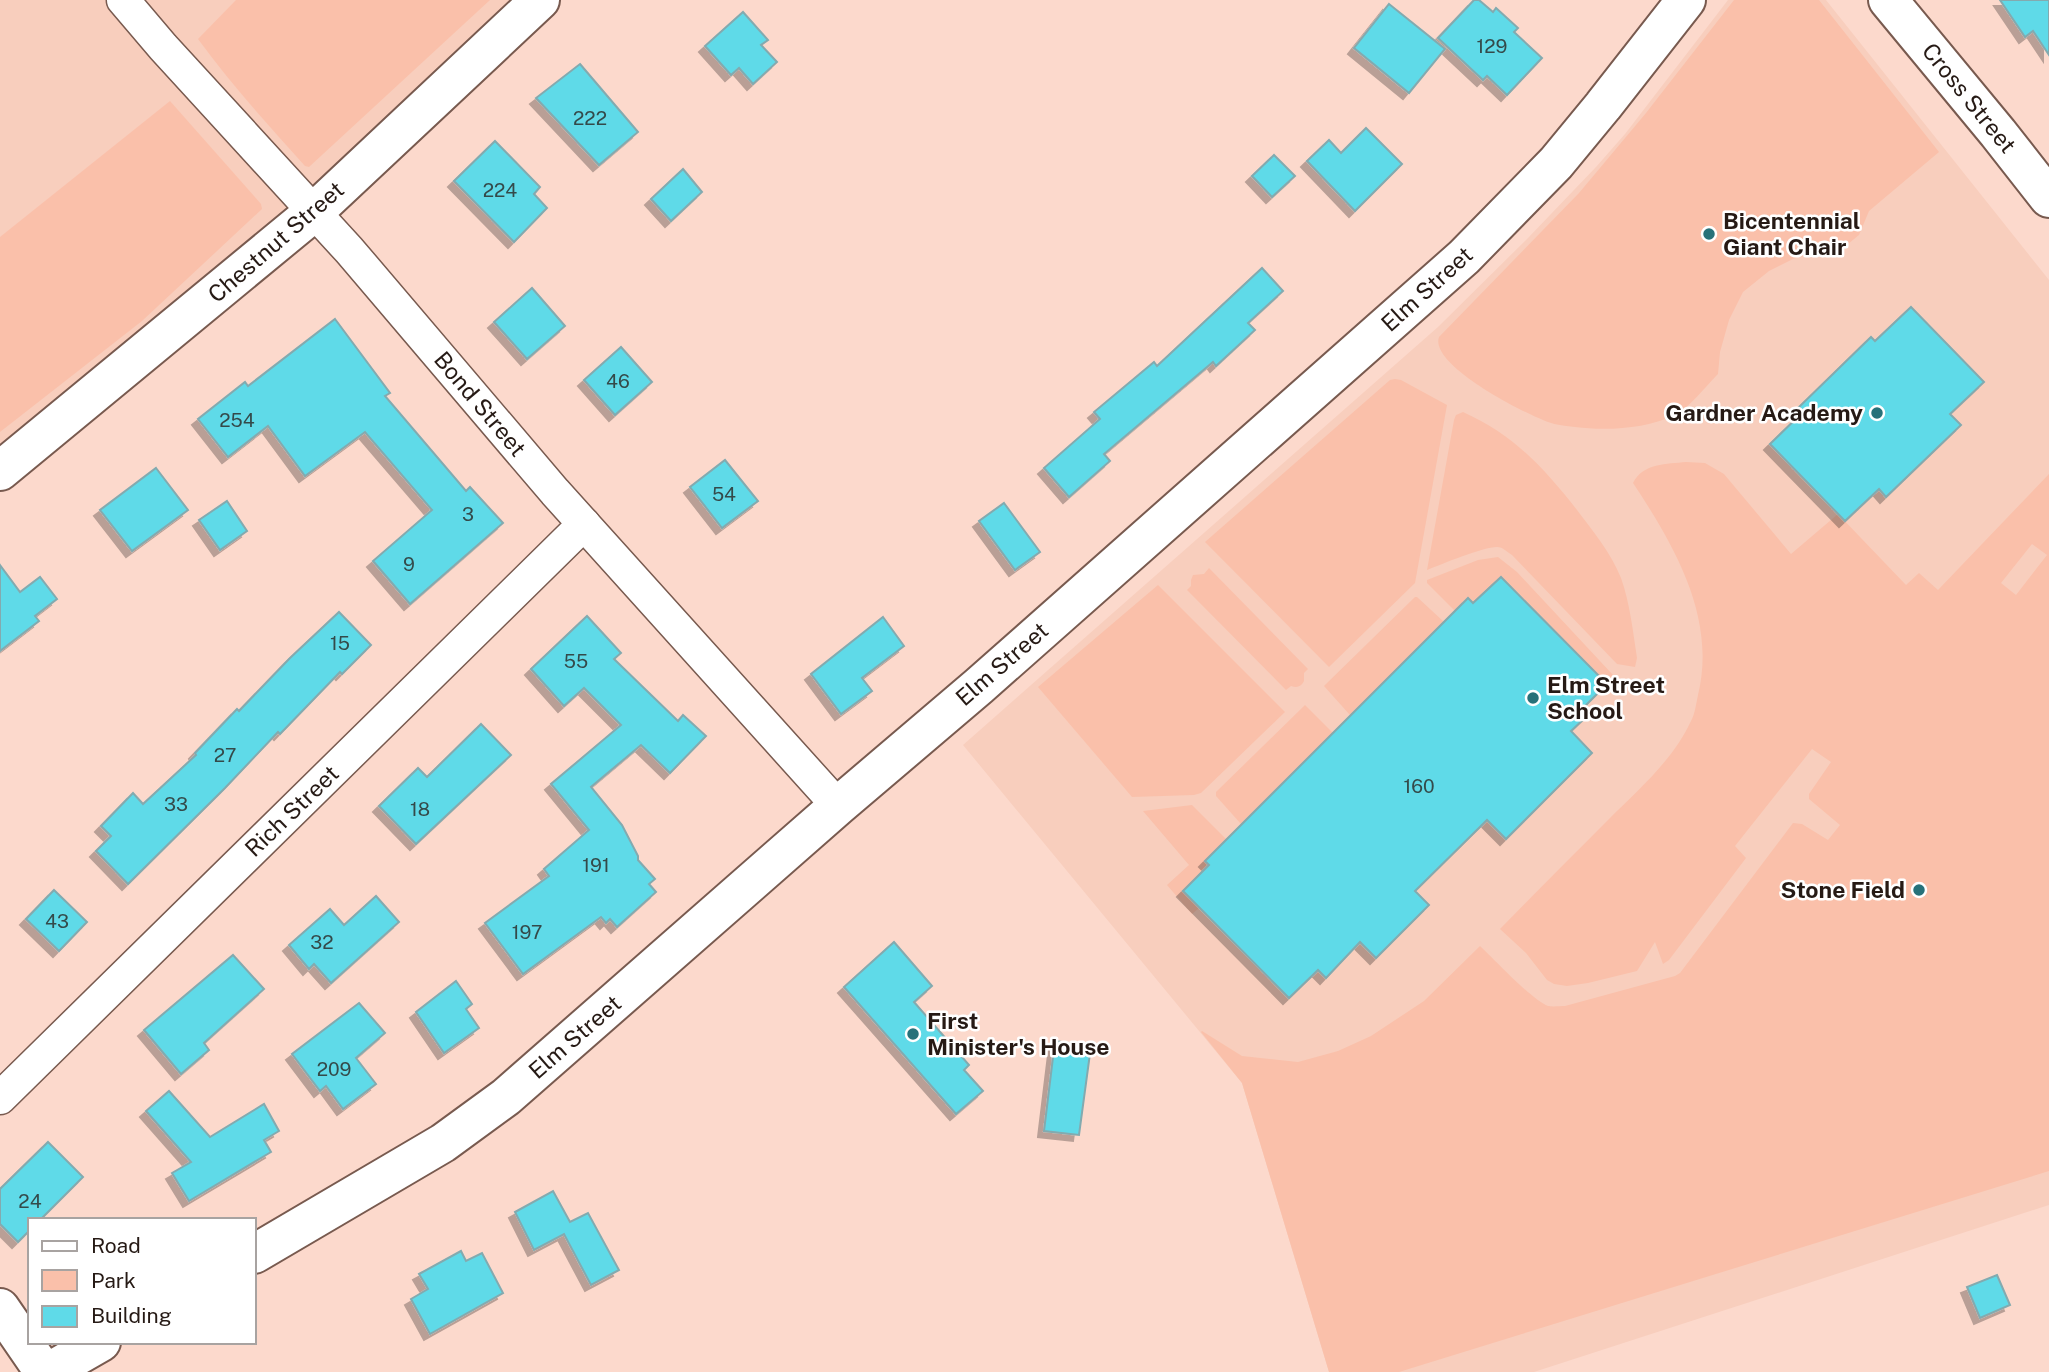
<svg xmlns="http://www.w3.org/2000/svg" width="2049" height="1372" viewBox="0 0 2049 1372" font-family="'Public Sans',sans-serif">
  <defs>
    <filter id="shadow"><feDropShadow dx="-6" dy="6" stdDeviation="0" flood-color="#0004"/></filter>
  </defs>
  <rect width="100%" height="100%" fill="#fcd9cc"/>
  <!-- built -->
  <g fill="#f8cebd">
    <path d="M 0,0 L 520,0 L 317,189 L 0,458 Z"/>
    <path d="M 1728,0 L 1826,0 L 2049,280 L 2049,1205 L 1534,1372 L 1329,1372 L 1242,1083 L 963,745 L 1438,327 L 1528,238 L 1596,167 L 1625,134 Z"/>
  </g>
  <!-- green -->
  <g fill="#fac0aa" fill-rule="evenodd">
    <path d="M 236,0 L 490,0 L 309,167 L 305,166 C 268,125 231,84 198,39 Z"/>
    <path d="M 1734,0 L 1819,0 L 1939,152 L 1869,211 L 1859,235 L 1848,244 L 1793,259 L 1769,271 L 1743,292 L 1729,320 L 1720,352 L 1718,374 C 1708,384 1687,410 1675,415 C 1646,429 1606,431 1575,427 C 1566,426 1556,425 1548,422 C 1525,414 1429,365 1439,337 L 1579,193 L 1646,113 Z"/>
    <path d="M 170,101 L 261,204 L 262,209 L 142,321 L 0,432 L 0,237 Z"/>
    <path d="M 1395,379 L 1401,380 L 1447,405 L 1415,583 L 1329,667 L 1205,542 L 1390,380 Z"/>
    <path d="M 1463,412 C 1514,435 1543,467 1577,510 C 1593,531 1611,553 1621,578 C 1630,603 1633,632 1637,658 L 1635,667 L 1617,664 L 1512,555 C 1507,552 1503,547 1497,547 C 1483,547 1442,564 1427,570 L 1454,420 L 1456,415 Z"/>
    <path d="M 1686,462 L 1705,463 L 1724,474 L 1791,554 L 1838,514 L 1906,585 L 1919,573 L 1938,590 L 2049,474 L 2049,1171 L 1399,1372 L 1329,1372 L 1242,1083 L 1201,1032 L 1202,1031 L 1242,1056 L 1298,1062 L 1338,1051 L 1371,1036 L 1424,1001 L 1480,946 C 1494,959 1533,1001 1548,1006 C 1553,1007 1560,1006 1565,1006 L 1675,976 L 1680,973 L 1793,823 L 1802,824 L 1828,840 L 1840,825 L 1809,799 L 1809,794 L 1831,762 L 1812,749 L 1735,846 L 1746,858 L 1669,960 L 1663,964 L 1655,942 L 1637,971 L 1588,983 L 1567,986 L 1554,984 L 1547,980 L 1526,953 L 1500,929 C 1536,892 1573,855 1609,819 C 1639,789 1673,760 1691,721 C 1695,714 1696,704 1698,695 C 1717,618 1674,545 1633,483 C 1643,463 1667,464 1686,462 ZM 2032,544 L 2047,555 L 2016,595 L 2001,583 Z"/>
    <path d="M 1498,557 L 1517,572 L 1613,675 L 1607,684 L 1501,577 L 1473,603 L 1468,598 L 1455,611 L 1427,583 L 1427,580 L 1478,560 Z"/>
    <path d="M 1209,568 L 1308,669 L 1304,673 L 1304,681 C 1301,687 1297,688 1291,686 L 1286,690 L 1187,590 L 1191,586 L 1191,580 L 1193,575 L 1204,574 Z"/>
    <path d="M 1158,585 L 1285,712 L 1201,793 L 1194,795 L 1132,797 L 1038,687 Z"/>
    <path d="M 1415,597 L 1417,597 L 1444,622 L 1350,715 L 1324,686 Z"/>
    <path d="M 1305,705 L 1333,733 L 1241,824 L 1216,796 L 1216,792 Z"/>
    <path d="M 1192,805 L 1226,839 L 1205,860 L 1209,865 L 1183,891 L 1199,908 L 1192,914 L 1167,885 L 1189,865 L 1143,811 Z"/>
  </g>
  <!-- building -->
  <g fill="#5fdae8" stroke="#83aaaf" stroke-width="2" filter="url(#shadow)">
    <path d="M 1474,0 L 1479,0 L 1493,12 L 1496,8 L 1518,28 L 1514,32 L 1542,58 L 1507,95 L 1487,76 L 1483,80 L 1438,38 Z"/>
    <path d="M 2000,0 L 2049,0 L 2049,55 L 2033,31 L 2025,37 Z"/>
    <path d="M 1389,4 L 1445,49 L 1409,93 L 1354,48 Z"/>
    <path d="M 743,12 L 768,40 L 761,45 L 777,62 L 753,84 L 739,68 L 731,75 L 705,46 Z"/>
    <path d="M 580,64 L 638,132 L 599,165 L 536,98 Z"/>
    <path d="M 1366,128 L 1402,164 L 1355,211 L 1307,161 L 1329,140 L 1341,153 Z"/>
    <path d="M 495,141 L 540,187 L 534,194 L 547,208 L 514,242 L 454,181 Z"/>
    <path d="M 1274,155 L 1295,176 L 1272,197 L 1252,176 Z"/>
    <path d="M 683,169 L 702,192 L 671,221 L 651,199 Z"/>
    <path d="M 1262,268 L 1283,291 L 1248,323 L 1255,330 L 1216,366 L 1213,362 L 1104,454 L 1110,461 L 1069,497 L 1044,468 L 1100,419 L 1094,412 L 1154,362 L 1157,366 Z"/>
    <path d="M 532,288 L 565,326 L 527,359 L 494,322 Z"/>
    <path d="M 1911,307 L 1984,382 L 1950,414 L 1961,425 L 1886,497 L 1879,489 L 1845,521 L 1770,444 L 1803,412 L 1799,407 L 1871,337 L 1875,341 Z"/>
    <path d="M 335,319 L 390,393 L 385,396 L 466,491 L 470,487 L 503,523 L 410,604 L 373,561 L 432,510 L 365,432 L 305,476 L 268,426 L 228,457 L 198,419 L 245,382 L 248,386 Z"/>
    <path d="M 621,347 L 652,382 L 615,415 L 584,380 Z"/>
    <path d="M 725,460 L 758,501 L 722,528 L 690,487 Z"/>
    <path d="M 156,468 L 188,510 L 132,551 L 100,510 Z"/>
    <path d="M 227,501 L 247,531 L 220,550 L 199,520 Z"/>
    <path d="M 1004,503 L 1040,552 L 1015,570 L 979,521 Z"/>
    <path d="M 0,565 L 20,592 L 40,577 L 57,599 L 35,616 L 39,621 L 0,651 Z"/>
    <path d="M 1501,577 L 1607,684 L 1582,709 L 1588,715 L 1571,731 L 1592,753 L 1506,839 L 1487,820 L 1415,891 L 1429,905 L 1376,958 L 1360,942 L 1326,978 L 1318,970 L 1289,998 L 1183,891 L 1209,865 L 1205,861 L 1468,598 L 1473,603 Z"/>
    <path d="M 339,612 L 371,645 L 342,674 L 340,672 L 280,734 L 278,732 L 225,788 L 128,884 L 96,851 L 111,836 L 101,826 L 133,793 L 143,804 L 196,755 L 195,753 L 237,709 L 239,711 L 290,658 Z"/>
    <path d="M 587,616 L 621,653 L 614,659 L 678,721 L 683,715 L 706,736 L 670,773 L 641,745 L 591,787 L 622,825 L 638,856 L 638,860 L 655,879 L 649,884 L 656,892 L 617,927 L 610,919 L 606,923 L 601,917 L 523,974 L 485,923 L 549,876 L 544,869 L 589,830 L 551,784 L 621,725 L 584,688 L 564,706 L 531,669 Z"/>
    <path d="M 883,617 L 904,646 L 862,678 L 872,691 L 841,714 L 811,674 Z"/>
    <path d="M 481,724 L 511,755 L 416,844 L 379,806 L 418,768 L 427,777 Z"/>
    <path d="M 54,890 L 87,922 L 59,951 L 26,919 Z"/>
    <path d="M 376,896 L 399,922 L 331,983 L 314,964 L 309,969 L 289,945 L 330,909 L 344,925 Z"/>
    <path d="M 894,942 L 932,986 L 914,1002 L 969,1065 L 964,1070 L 983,1091 L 956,1114 L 844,987 Z"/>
    <path d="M 233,955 L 264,989 L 204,1043 L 209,1050 L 181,1074 L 144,1030 Z"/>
    <path d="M 456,981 L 472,1004 L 466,1009 L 479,1028 L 444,1053 L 416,1012 Z"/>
    <path d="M 359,1003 L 385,1033 L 356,1058 L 376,1084 L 343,1109 L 326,1086 L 320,1091 L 292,1054 Z"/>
    <path d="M 1055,1041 L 1091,1046 L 1079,1135 L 1044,1131 Z"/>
    <path d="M 169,1091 L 210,1137 L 264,1104 L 279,1131 L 264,1140 L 271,1152 L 189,1201 L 172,1173 L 191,1162 L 146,1111 Z"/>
    <path d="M 48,1142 L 83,1177 L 40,1220 L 30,1220 L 30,1230 L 18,1242 L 0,1224 L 0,1189 Z"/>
    <path d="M 553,1191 L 570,1222 L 588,1213 L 619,1270 L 591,1285 L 564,1234 L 534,1250 L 515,1212 Z"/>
    <path d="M 461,1251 L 466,1261 L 482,1253 L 503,1293 L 430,1334 L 411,1299 L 428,1289 L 419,1274 Z"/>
    <path d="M 1997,1275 L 2010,1305 L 1980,1318 L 1967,1287 Z"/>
  </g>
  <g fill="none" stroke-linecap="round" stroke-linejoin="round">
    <!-- street casing -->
    <g stroke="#785a4f" stroke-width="35">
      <g id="street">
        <path d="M 123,0 L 163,47 L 349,250 L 555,492 L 838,806"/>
        <path d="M 0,1098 L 584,524"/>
      </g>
    </g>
    <!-- secondary casing -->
    <g stroke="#785a4f" stroke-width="42">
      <g id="secondary">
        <path d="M 1888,0 L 1998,133 L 2049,198"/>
        <path d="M 0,471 L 314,212 L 540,0"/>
        <path d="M 254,1254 L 443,1143 L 506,1097 L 838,806 L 979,686 L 1464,257 L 1556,163 L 1603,106 L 1686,0"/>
        <path d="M 0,1308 L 44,1372"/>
        <path d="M 49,1372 L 101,1342"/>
      </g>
    </g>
    <!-- street -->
    <use href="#street" stroke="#fff" stroke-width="32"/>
    <!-- secondary -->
    <use href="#secondary" stroke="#fff" stroke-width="38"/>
  </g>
  <!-- markers -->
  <g fill="#277179" stroke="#fff" stroke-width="2.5">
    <circle cx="1709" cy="234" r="7"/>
    <circle cx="1877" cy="413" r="7"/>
    <circle cx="1533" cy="698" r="7"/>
    <circle cx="1919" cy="890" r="7"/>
    <circle cx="913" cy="1034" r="7"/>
  </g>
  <g text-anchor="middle" stroke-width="5" stroke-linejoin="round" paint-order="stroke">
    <!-- number labels -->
    <g font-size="19" fill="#344a4a">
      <text x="1492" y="53">129</text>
      <text x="590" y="125">222</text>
      <text x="500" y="197">224</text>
      <text x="618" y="388">46</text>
      <text x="237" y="427">254</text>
      <text x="724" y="501">54</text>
      <text x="468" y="521">3</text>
      <text x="409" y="571">9</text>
      <text x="340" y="650">15</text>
      <text x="576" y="668">55</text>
      <text x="225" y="762">27</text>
      <text x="1419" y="793">160</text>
      <text x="176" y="811">33</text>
      <text x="420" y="816">18</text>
      <text x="596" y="872">191</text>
      <text x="57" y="928">43</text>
      <text x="527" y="939">197</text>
      <text x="322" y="949">32</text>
      <text x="334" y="1076">209</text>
      <text x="30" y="1208">24</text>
    </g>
    <!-- street labels -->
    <g font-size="23" fill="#261a15" stroke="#fff">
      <text transform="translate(1969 98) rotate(51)" y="8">Cross Street</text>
      <text transform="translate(276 242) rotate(-41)" y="8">Chestnut Street</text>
      <text transform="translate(1427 289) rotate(-42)" y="8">Elm Street</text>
      <text transform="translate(480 404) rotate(50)" y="8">Bond Street</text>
      <text transform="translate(1002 664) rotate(-41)" y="8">Elm Street</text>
      <text transform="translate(292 811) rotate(-44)" y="8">Rich Street</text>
      <text transform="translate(575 1037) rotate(-41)" y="8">Elm Street</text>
    </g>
    <!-- poi labels -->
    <g font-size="23" font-weight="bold" fill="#261a15" stroke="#fff" text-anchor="start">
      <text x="1723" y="229">Bicentennial<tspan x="1723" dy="26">Giant Chair</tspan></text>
      <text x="1863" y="421" text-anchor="end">Gardner Academy</text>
      <text x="1547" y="693">Elm Street<tspan x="1547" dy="26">School</tspan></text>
      <text x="1905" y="898" text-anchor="end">Stone Field</text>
      <text x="927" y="1029">First<tspan x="927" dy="26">Minister's House</tspan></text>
    </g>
  </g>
  <!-- legend -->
  <rect x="28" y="1218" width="228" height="126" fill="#ffffff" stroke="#a8a3a1" stroke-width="2"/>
  <rect x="42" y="1241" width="35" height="10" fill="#ffffff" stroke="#a8a3a1" stroke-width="2"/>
  <text x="91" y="1253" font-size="21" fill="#261a15">Road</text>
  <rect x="42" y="1270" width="35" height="21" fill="#fac0aa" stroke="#a8a3a1" stroke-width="2"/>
  <text x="91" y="1288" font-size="21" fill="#261a15">Park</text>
  <rect x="42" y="1306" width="35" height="21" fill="#5fdae8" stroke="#a8a3a1" stroke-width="2"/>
  <text x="91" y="1323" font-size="21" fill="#261a15">Building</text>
</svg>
